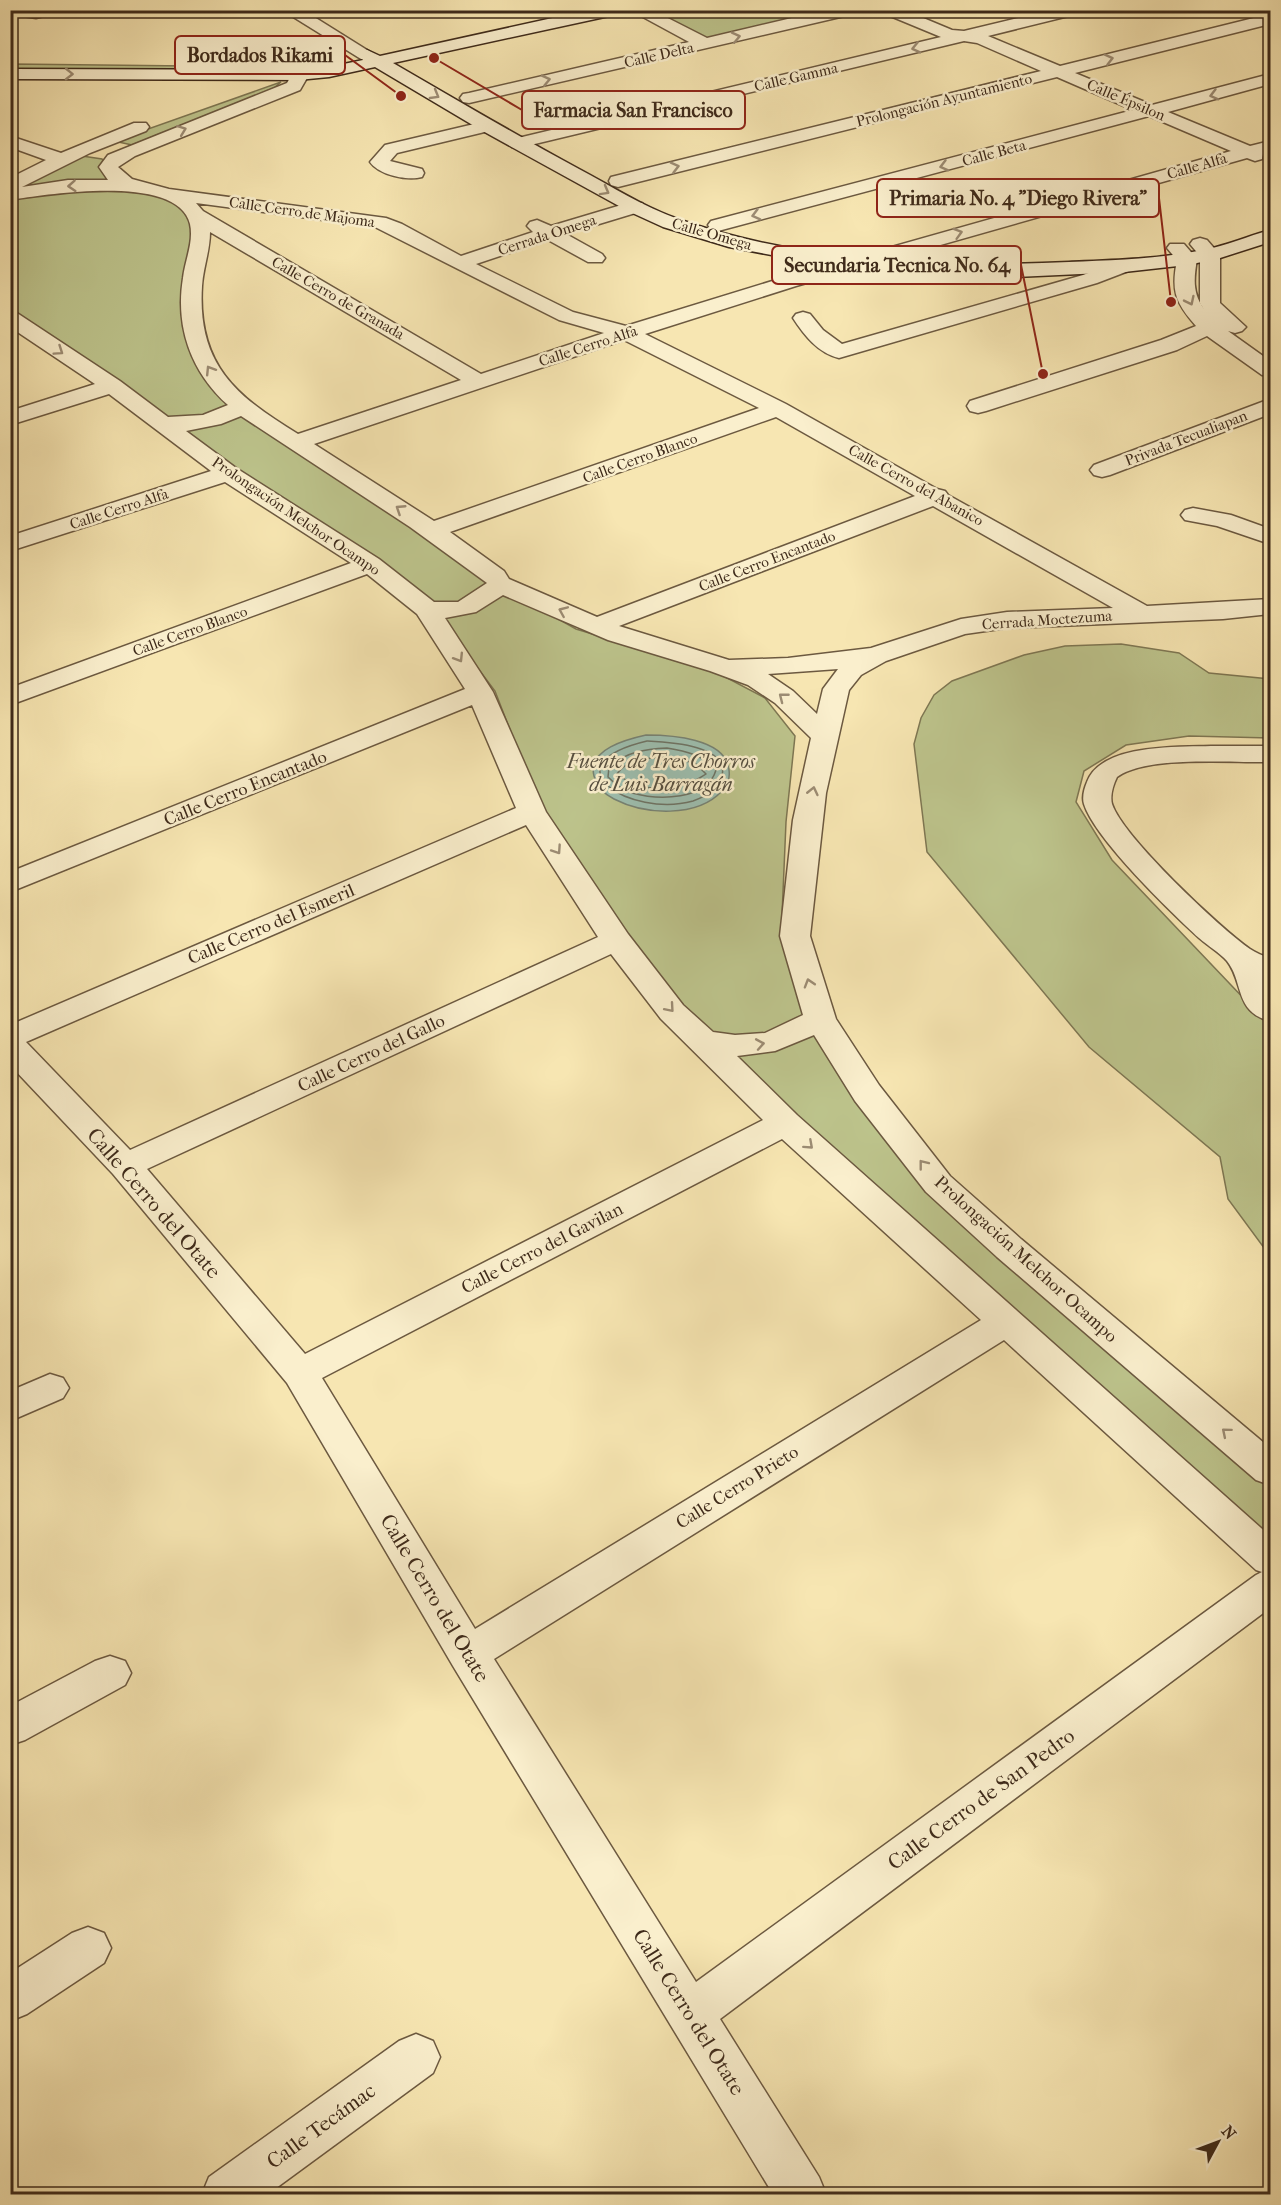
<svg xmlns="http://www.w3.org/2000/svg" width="1281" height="2205" viewBox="0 0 1281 2205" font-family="'IM FELL French Canon',serif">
  <rect width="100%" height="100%" fill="#f7e6b2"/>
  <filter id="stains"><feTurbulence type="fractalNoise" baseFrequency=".00333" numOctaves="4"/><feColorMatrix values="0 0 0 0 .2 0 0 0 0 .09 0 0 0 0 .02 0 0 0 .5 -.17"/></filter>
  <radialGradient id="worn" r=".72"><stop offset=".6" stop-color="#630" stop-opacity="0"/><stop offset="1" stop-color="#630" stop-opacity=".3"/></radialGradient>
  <!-- green -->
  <g fill="#bdc48c" stroke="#7e7753" stroke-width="1.5">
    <path d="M 648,11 L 837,11 L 712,41 Z"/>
    <path d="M 11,64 L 280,67 L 275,74 L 11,70 Z"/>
    <path d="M 281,82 L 274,88 L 132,145 L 114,141 Z"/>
    <path d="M 82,156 L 102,159 L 114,182 L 11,191 Z"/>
    <path d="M 118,187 L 177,201 L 191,217 L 197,246 L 189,286 L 223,392 L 498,585 L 576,629 L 714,671 L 765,698 L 795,736 L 786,822 L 781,939 L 838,1058 L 998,1250 L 1270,1472 L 1270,1549 L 1012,1319 L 691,1015 L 631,938 L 541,810 L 495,691 L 433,608 L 240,478 L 11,312 L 10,196 Z"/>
    <path d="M 1121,644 L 1179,653 L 1209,673 L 1270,679 L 1270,738 L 1189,736 L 1126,745 L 1084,771 L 1076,802 L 1112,860 L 1270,1026 L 1270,1256 L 1228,1199 L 1220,1157 L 1089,1047 L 927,852 L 914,744 L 921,718 L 934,695 L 952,681 L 1024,655 L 1065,646 Z"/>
  </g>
  <!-- water -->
  <path fill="#9dbfb0" stroke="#778374" stroke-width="1.5" d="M 646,735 C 670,735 726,738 729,770 C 730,777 728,785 722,791 C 697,818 645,815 614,799 C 604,794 597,787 594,776 C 587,749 628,739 646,735 Z"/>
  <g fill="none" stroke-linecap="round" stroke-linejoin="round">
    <!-- shore -->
    <g stroke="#6e7465" stroke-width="1.5">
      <path d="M 647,741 C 668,742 734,745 721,779 C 717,791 704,797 693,801 C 630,818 546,765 647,741 Z"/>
      <path d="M 667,748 C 686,751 703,755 716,770 C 707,801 658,800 632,793 C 622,790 615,784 608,777 L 609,767 C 626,752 645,749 667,748 Z"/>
      <path d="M 666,757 L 695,763 L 706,774 C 680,792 642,794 617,774 C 628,758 648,758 666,757 Z"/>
    </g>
    <!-- street casing -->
    <g stroke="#6c5940" stroke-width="3">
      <g id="street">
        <path d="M 10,10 L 59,10 L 57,13 L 36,18 L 10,14 Z"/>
        <path d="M 282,10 L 303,10 L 375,55 L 373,59 L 361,59 Z"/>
        <path d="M 630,10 L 652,10 L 707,38 L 826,10 L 857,10 L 849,15 L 469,103 L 463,102 L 460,98 L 463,94 L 469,93 L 689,42 Z"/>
        <path d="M 881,10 L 904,10 L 952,30 L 964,31 L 1052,10 L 1083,10 L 1081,13 L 988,36 L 1060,66 L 1270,14 L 1270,24 L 1075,73 L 1152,105 L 1270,74 L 1270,84 L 1168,112 L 1250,146 L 1270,141 L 1270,152 L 1263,154 L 1262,159 L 1255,161 L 1247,158 L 796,286 L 645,334 L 786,404 L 937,489 L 945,491 L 948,495 L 1147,606 L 1270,599 L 1270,614 L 1223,619 L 1007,628 L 965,634 L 886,661 L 861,675 L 849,690 L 826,793 L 810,936 L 836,1019 L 879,1085 L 950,1176 L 1021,1239 L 1270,1448 L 1270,1485 L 1256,1480 L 997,1257 L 926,1192 L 855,1101 L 814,1035 L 775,1051 L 737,1056 L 797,1115 L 1270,1536 L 1270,1608 L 720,2019 L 819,2177 L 826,2194 L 773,2194 L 453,1666 L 287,1383 L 113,1174 L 10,1065 L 10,1025 L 516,808 L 472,705 L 10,892 L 10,872 L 465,689 L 417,614 L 367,574 L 10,705 L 10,688 L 351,563 L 225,482 L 10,551 L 10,536 L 211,471 L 109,394 L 10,425 L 10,411 L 95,384 L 10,327 L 10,311 L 17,313 L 120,381 L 168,417 L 203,415 L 228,405 C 191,372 175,327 183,278 C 185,260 194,242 190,224 C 178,174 52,194 16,199 L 10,197 L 10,178 L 46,160 L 10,147 L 10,136 L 61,153 L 134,123 L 146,123 L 149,127 L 146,131 L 90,153 L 22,187 L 68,180 L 108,180 L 99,167 L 108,155 L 287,83 L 300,60 L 312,60 L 315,64 L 300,90 L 135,156 L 118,167 L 132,179 L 169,189 L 386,218 L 402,224 L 461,256 L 533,232 L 527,226 L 530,222 L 537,220 L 551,226 L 628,203 L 642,203 L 645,207 L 642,211 L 566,234 L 602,254 L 605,258 L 602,262 L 588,262 L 548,240 L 476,264 L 573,312 L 626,326 L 782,278 L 1231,151 L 1149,116 L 718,231 L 711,229 L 708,225 L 711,221 L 1133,110 L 1057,77 L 618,187 L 611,185 L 609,181 L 611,177 L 1041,71 L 977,43 L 964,41 L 518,148 L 512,147 L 509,143 L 512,139 L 518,138 L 941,37 L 883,13 ZM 196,203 L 375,227 L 559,320 L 604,333 L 481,374 L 203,211 ZM 210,232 L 461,380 L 298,434 C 236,396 197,365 202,286 C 203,268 210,251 210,232 ZM 624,340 L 759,408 L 434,521 L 314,444 ZM 241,416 L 410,527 L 487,583 L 458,602 L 434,602 L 379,559 L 236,468 L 186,431 L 221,424 ZM 776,417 L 915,496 L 597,617 L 509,579 L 504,571 L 450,532 ZM 933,506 L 1113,608 L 1007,612 L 961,619 L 871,648 L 788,658 L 729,660 L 619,626 ZM 503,595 L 608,640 L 710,671 L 748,685 L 775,703 L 811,738 L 793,820 L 780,936 L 803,1015 L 765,1033 L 735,1035 L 713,1032 L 683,1005 L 628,934 L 546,812 L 493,692 L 445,618 L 476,612 ZM 838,669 L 823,689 L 817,714 L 793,691 L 768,674 ZM 526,825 L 598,937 L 130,1150 L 26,1042 ZM 611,954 L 661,1019 L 763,1120 L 305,1354 L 147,1169 ZM 782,1139 L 981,1320 L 475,1629 L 322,1378 ZM 1004,1340 L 1256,1570 L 1262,1572 L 1256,1575 L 696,1982 L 494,1659 Z"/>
        <path d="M 487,121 L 493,122 L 496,126 L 493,130 L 397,153 L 390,161 L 422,169 L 424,173 L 422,177 C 407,181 379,175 370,162 L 385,145 Z"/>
        <path d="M 1200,238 L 1207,240 L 1220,255 L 1220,303 L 1246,327 L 1242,331 L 1235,333 L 1228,331 L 1270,361 L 1270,376 L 1262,375 L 1207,336 L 1177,350 L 986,411 L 978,413 L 970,411 L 967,406 L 970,401 L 1161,340 L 1196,326 C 1175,302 1171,291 1177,260 L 1167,248 L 1170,244 L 1184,244 L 1197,259 C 1194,278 1192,292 1204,309 L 1200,303 L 1200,256 L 1190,244 L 1193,240 Z"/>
        <path d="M 1124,260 L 1131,262 L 1134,266 L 1131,270 L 1097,283 L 839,358 C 818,353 804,335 793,318 L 796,314 L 803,312 L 810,314 L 823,330 L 842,344 L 1083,275 Z"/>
        <path d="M 1270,399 L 1270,414 L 1110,475 L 1102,477 L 1094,475 L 1090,470 L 1094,465 Z"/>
        <path d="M 1193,508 L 1231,515 L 1270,529 L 1270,544 L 1217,526 L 1185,520 L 1181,515 L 1185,510 Z"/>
        <path d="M 1211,746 L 1270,746 L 1270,762 C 1231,763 1148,755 1117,777 C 1113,785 1110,796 1112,804 C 1123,837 1220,928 1250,949 C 1256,953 1263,956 1270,958 L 1270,979 L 1265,978 L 1270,991 L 1270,1021 C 1234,1012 1244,982 1227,961 C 1220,953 1208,946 1199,938 C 1171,912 1095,839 1084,804 C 1082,798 1084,789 1087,782 C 1101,744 1176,747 1211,746 Z"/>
        <path d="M 50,1374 L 63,1378 L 69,1388 L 63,1398 L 10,1421 L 10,1391 Z"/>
        <path d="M 110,1656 L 125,1661 L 131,1673 L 125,1685 L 25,1740 L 10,1745 L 10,1706 L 95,1661 Z"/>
        <path d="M 88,1927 L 104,1933 L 111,1948 L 104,1963 L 27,2014 L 10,2021 L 10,1973 L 72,1933 Z"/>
        <path d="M 416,2034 L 433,2041 L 440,2057 L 433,2073 L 268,2194 L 202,2194 L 209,2177 L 399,2041 Z"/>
      </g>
    </g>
    <!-- secondary casing -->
    <g stroke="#3e2a1a" stroke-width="3">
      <path id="secondary" d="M 589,10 L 622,10 L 614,15 L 393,63 C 455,99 516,135 579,169 C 611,186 644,207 678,219 C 799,262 943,268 1069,262 C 1114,260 1159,259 1203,250 C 1226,246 1248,236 1270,230 L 1270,242 L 1217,259 L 1187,265 L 1124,272 L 993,278 L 927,275 L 819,264 L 729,247 L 663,227 L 628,211 L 481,130 L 375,67 L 329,77 L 298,80 L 10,79 L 10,69 L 298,70 L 329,67 L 363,60 L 359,55 L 361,51 L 367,50 L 380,56 Z"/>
    </g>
    <!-- street -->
    <use href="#street" fill="#faefcd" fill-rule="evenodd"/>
    <!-- secondary -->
    <use href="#secondary" fill="#faefcd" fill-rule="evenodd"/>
  </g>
  <!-- one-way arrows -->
  <defs><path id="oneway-chevron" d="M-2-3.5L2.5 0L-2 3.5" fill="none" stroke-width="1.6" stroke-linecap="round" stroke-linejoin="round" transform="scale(1.5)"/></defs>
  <g stroke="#9c8c74">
    <use href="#oneway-chevron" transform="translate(736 37) rotate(-13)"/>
    <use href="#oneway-chevron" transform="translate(916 48) rotate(167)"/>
    <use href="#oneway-chevron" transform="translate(1109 59) rotate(-14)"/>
    <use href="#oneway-chevron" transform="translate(69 74) rotate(1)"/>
    <use href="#oneway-chevron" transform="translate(546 80) rotate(-13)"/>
    <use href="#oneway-chevron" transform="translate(435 95) rotate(30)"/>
    <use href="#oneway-chevron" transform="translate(1214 95) rotate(165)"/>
    <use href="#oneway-chevron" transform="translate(182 130) rotate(-21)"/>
    <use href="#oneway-chevron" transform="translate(944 166) rotate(165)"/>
    <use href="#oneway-chevron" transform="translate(675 167) rotate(-14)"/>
    <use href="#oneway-chevron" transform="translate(72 186) rotate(176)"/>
    <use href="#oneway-chevron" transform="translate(605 191) rotate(29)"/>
    <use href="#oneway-chevron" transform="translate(756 215) rotate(165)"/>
    <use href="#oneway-chevron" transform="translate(958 233) rotate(-16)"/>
    <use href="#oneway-chevron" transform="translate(1190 301) rotate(64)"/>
    <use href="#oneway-chevron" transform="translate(59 351) rotate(34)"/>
    <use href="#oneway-chevron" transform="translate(210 370) rotate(-122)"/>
    <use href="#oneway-chevron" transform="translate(400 509) rotate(-147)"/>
    <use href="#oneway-chevron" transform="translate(563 611) rotate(-157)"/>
    <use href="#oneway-chevron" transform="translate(459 658) rotate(58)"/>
    <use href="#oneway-chevron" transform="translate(783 697) rotate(-142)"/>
    <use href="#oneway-chevron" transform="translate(813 791) rotate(-77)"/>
    <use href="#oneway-chevron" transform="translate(557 850) rotate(56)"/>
    <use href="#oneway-chevron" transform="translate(809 983) rotate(-107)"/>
    <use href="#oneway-chevron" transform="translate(670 1008) rotate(49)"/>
    <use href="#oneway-chevron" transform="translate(760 1044) rotate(-10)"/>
    <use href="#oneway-chevron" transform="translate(809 1145) rotate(42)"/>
    <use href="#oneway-chevron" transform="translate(923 1164) rotate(-128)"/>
    <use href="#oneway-chevron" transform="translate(1226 1432) rotate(-140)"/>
  </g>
  <g text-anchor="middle" stroke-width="5" stroke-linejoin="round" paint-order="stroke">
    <!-- far-street labels -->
    <g font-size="15" fill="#3e2a1a" stroke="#faefcd">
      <text transform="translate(659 55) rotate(-13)" y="5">Calle Delta</text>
      <text transform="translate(796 77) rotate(-13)" y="5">Calle Gamma</text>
      <text transform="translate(944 100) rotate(-14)" y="5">Prolongación Ayuntamiento</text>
      <text transform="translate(1126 100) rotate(23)" y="5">Calle Épsilon</text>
      <text transform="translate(994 153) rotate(-15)" y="5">Calle Beta</text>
      <text transform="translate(1197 166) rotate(-16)" y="5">Calle Alfa</text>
      <text transform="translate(302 212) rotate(8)" y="5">Calle Cerro de Majoma</text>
      <text transform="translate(712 234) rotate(16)" y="5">Calle Omega</text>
      <text transform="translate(547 235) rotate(-18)" y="5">Cerrada Omega</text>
      <text transform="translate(338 298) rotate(30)" y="5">Calle Cerro de Granada</text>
      <text transform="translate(588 346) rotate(-18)" y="5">Calle Cerro Alfa</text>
      <text transform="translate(1186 438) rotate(-21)" y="5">Privada Tecualiapan</text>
      <text transform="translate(640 458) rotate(-20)" y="5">Calle Cerro Blanco</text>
      <text transform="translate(916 485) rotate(29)" y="5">Calle Cerro del Abanico</text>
      <text transform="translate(119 509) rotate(-18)" y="5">Calle Cerro Alfa</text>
      <text transform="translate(296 516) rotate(34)" y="5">Prolongación Melchor Ocampo</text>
      <text transform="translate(767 561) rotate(-21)" y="5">Calle Cerro Encantado</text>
      <text transform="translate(1047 620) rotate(-4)" y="5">Cerrada Moctezuma</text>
      <text transform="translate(190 631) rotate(-20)" y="5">Calle Cerro Blanco</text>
    </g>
    <!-- street labels -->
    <g font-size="18" fill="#3e2a1a" stroke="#faefcd">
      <text transform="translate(245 788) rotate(-22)" y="6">Calle Cerro Encantado</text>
      <text transform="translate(271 924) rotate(-23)" y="6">Calle Cerro del Esmeril</text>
      <text transform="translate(371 1053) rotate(-25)" y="6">Calle Cerro del Gallo</text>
      <text transform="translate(542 1248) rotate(-27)" y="6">Calle Cerro del Gavilan</text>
      <text transform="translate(1026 1259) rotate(42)" y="6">Prolongación Melchor Ocampo</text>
      <text transform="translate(737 1487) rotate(-32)" y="6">Calle Cerro Prieto</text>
    </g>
    <!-- water labels -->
    <g font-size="20" font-style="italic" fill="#564f40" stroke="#faefcd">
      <text x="661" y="768">Fuente de Tres Chorros<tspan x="661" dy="23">de Luis Barragán</tspan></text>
    </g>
    <!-- near-street labels -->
    <g font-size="21" fill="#3e2a1a" stroke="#faefcd">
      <text transform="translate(154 1203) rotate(49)" y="7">Calle Cerro del Otate</text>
      <text transform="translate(435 1598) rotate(59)" y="7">Calle Cerro del Otate</text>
      <text transform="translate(981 1799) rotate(-36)" y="7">Calle Cerro de San Pedro</text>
      <text transform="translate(689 2012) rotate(58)" y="7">Calle Cerro del Otate</text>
      <text transform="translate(321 2126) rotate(-36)" y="7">Calle Tecámac</text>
    </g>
  </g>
  <!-- callouts -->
  <path fill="none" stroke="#8f2418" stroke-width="2" d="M401 96L345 55M434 58L522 110M1171 302L1159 198M1043 374L1021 265"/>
  <g fill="#8f2418" stroke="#faefcd" stroke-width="2">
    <circle cx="401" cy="96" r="6"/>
    <circle cx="434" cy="58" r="6"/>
    <circle cx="1171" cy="302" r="6"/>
    <circle cx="1043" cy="374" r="6"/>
  </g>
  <g fill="#faefcd" stroke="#8f2418" stroke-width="2">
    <rect x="175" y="36" width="170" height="38" rx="6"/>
    <rect x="522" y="91" width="223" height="38" rx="6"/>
    <rect x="877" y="179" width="282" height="38" rx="6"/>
    <rect x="772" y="246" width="249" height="38" rx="6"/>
  </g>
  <g font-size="20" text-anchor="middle" font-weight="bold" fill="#3e2a1a">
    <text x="260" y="62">Bordados Rikami</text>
    <text x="633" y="117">Farmacia San Francisco</text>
    <text x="1018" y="205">Primaria No. 4 "Diego Rivera"</text>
    <text x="897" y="272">Secundaria Tecnica No. 64</text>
  </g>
  <!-- margin -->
  <rect width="1281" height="2205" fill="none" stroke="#f7e6b2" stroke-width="36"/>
  <rect x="12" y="12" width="1257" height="2181" fill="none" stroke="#3e2a1a" stroke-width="3"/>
  <rect x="18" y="18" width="1245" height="2169" fill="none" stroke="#3e2a1a" stroke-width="1.5"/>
  <!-- north arrow -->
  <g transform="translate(1218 2142) rotate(49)" stroke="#faefcd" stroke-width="4.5" paint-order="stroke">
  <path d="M0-4.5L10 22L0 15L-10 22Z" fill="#3e2a1a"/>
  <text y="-9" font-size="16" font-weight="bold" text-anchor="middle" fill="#3e2a1a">N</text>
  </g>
  <rect width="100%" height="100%" filter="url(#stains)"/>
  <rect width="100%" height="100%" fill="url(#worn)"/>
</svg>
